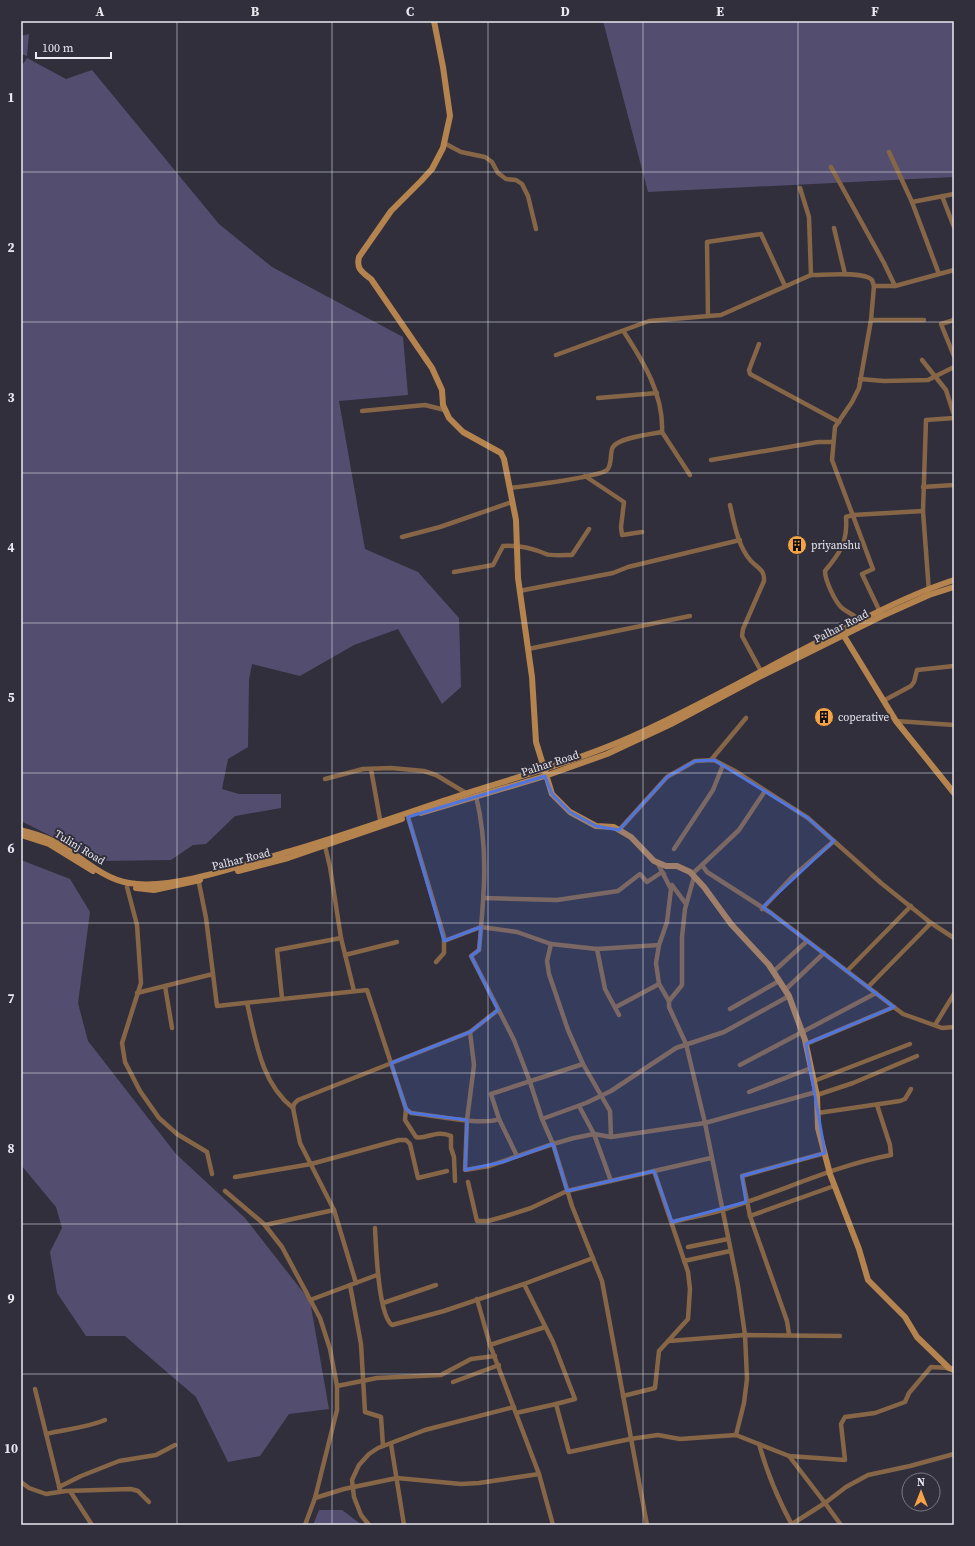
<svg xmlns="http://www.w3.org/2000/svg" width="975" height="1546" viewBox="0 0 975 1546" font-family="'Source Serif 4',serif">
  <rect width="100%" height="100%" fill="#302f3b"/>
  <!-- green -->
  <g fill="#534e6f">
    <path d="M 603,21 L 954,21 L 954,177 L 648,192 Z"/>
    <path d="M 29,34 L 27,56 L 21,54 L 21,36 Z"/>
    <path d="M 27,58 L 66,79 L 92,70 L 219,224 L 272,267 L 403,337 L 408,395 L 339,401 L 365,549 L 418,572 L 459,618 L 461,687 L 442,704 L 398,629 L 354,645 L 300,676 L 252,664 L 249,680 L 248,747 L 228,759 L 222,789 L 239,794 L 281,794 L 281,808 L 235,816 L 206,844 L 193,845 L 171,860 L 101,861 L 21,821 L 21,67 Z"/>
    <path d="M 21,860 L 70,879 L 90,912 L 78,1003 L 88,1041 L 176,1154 L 245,1218 L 310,1301 L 329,1409 L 289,1414 L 260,1456 L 228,1462 L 196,1397 L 125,1336 L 86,1336 L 57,1293 L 50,1252 L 62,1228 L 56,1207 L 21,1165 Z"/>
    <path d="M 319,1510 L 342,1510 L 362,1525 L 313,1525 Z"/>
  </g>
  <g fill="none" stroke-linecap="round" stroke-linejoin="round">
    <!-- street -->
    <g stroke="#866646" stroke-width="4.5">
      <path d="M 444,143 L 461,152 L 485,157 L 492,162 L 498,173 L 506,179 L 516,180 L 522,184 L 528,196 L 536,229"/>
      <path d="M 889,152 L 912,202 L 939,274"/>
      <path d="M 831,167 L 884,263 L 895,286"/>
      <path d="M 800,188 L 809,217 L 811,275 C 824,275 864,271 872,280 L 874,286"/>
      <path d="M 942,196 L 954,227"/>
      <path d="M 912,202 L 954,194"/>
      <path d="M 834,228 L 845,274"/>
      <path d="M 708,316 L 707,242 L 761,234 L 785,286"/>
      <path d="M 871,320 L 924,320"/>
      <path d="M 954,320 L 941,324 L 954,356"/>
      <path d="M 759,344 L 749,370 L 750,374 L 839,422"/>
      <path d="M 556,355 L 649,321 L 721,315 L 811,275"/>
      <path d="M 922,360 L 946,390 L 954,415"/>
      <path d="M 860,379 L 884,381 L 928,380 L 954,367"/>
      <path d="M 598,398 L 657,393"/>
      <path d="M 362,411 L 425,405 L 445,410"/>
      <path d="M 662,432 L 690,475"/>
      <path d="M 711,460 L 818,442 L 832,442"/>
      <path d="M 585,476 L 624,502 L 621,527 L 622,535 L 642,532"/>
      <path d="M 923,487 L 954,485"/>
      <path d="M 510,488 C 526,486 598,477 607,470 C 612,465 610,456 612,449 C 615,438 651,434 662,432 C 664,395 643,361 624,332"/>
      <path d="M 730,505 C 734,523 738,547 751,561 C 758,568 765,570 764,581 L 743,629 L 742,636 L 762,673"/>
      <path d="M 923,511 L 926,420 L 954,418"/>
      <path d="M 402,537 L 440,527 L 512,502"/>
      <path d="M 454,572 L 493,565 L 503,546 C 518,545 532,548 546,554 C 550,556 566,555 572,555 L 589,529"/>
      <path d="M 519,591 L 613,573 L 628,567 L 740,540"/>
      <path d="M 881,614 L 862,574 L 873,569 L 832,460 L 835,427 L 852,402 L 859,388 L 871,320 L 874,286 L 895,286 L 954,270"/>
      <path d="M 860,621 C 854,614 848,613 842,608 C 835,602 825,580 825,571 C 840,553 848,542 846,517 L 853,515 L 923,511 L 929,592"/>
      <path d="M 528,649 L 690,616"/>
      <path d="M 883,701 L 911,686 L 914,682 L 917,670 L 954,666"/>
      <path d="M 896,721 L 954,725"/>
      <path d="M 711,760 L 746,718"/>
      <path d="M 371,769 L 381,825"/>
      <path d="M 325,779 L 363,769 L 391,768 L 424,771 L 436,775 L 466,793"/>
      <path d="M 476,796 C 489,849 484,897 479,950 L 471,956 L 514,1040 L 530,1082 L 542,1119 L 553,1144 L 572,1206 L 602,1281 L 647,1525"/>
      <path d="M 408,817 L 444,937 L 444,953 L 436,962"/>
      <path d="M 619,830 L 667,777 L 695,761 L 714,760 L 735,771 L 808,818 L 881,883 L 931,923 L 954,938"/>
      <path d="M 325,846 L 330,867 L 341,938 L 354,991"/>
      <path d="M 674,849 L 713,790 L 723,765"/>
      <path d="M 702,865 L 739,830 L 765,791"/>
      <path d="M 692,874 L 702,865 L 707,872 L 771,913 L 903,1014 L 942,1028 L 954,1027"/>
      <path d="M 694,877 L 685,909 L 682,937 L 682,985 L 669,1001 L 669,1007 L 686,1044 L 705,1123 L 738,1286 L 745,1335 L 747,1379 L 744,1403 L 736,1435"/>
      <path d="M 198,878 L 206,918 L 217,1006 L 367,990 L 406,1109 L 411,1113 C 430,1115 484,1126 499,1119 L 491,1094 L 583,1064"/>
      <path d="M 672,885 L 686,904"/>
      <path d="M 127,887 L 137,925 L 141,983 L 122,1043 L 125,1062 L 140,1091 L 159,1118 L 177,1134 L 207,1152 L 212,1174"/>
      <path d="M 484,898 L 557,900 L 618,891 L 640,874 L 647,882 L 662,872 L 664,874"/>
      <path d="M 762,909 L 792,877 L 834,841"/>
      <path d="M 444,941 L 481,927 L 517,932 L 551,944 L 597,949 L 659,945 L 667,922 L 671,889 L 657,862"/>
      <path d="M 551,944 L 547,961 L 549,974 L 568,1030 L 583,1064 L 610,1111 L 611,1137"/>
      <path d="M 597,949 L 605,989 L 619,1015"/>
      <path d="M 345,955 L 397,942"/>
      <path d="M 847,971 L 911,906"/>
      <path d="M 773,972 L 807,941"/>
      <path d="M 659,984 L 669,1001"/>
      <path d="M 165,986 L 172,1028"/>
      <path d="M 868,987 L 931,923"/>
      <path d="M 785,990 L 824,953"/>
      <path d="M 137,993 L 213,974"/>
      <path d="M 282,998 L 277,950 L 341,938"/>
      <path d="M 247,1003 C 256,1041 261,1083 293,1108"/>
      <path d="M 616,1007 L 659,984 L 656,963 L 659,945"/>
      <path d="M 730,1009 L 779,981"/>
      <path d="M 935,1025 L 954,994"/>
      <path d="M 470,1032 L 474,1065 L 467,1120 L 465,1170 L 489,1166 L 553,1144 L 574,1138 L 594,1134 L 611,1137 L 705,1123 L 816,1092"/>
      <path d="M 806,1044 L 894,1007"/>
      <path d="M 740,1065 L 876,993"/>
      <path d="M 814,1081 L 910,1044"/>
      <path d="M 749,1092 L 811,1068"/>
      <path d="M 817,1095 L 853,1083 L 917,1056"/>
      <path d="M 579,1106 L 594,1134 L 611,1181"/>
      <path d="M 406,1109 L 405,1120 L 416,1137 C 425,1140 437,1129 451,1136 L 451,1148 L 454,1157 L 455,1181"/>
      <path d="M 818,1113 L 900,1101 L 905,1099 L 911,1089"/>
      <path d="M 499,1119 L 517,1156"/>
      <path d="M 542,1119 L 586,1103 L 611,1091 L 676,1048 L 724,1032 L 789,996"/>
      <path d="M 235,1177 L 311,1164 L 399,1140 L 406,1140 L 410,1144 L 418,1178 L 447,1171"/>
      <path d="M 468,1182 L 477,1221 L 488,1221 L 506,1216 L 531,1208 L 567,1191 L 711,1158"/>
      <path d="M 225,1191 L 264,1224 L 282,1247 L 320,1318 L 330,1349 L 337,1386 L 337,1410 L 315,1498 L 305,1525"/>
      <path d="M 750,1216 L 834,1186"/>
      <path d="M 672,1222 C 688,1218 706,1215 722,1210 C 779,1193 832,1166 891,1155 L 890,1145 L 877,1105"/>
      <path d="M 265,1225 L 334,1210"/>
      <path d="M 375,1228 C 376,1246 378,1315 392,1325 L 444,1311 L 524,1284 L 553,1342 L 575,1399 L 556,1404 L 569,1452 L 630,1439 L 658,1435 L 680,1439 L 736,1435 L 789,1456 L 845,1460 L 841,1424 L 845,1417 L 875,1413 L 905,1402 L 909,1393 L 931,1367 L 949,1368"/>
      <path d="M 688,1247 L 728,1239"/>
      <path d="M 684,1261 L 730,1251"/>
      <path d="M 356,1283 L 334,1210 L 300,1143 L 293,1108 L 294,1104 L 298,1100 L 470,1032 L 498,1010"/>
      <path d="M 524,1284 L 593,1258"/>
      <path d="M 350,1285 L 361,1344 L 365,1412 L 381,1417 L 383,1446"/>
      <path d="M 310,1300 L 377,1275"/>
      <path d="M 383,1303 L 436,1285"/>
      <path d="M 789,1334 L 787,1321 L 750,1216 L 742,1176 L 825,1153"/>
      <path d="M 669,1341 L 745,1335 L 840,1336"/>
      <path d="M 490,1345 L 545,1327"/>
      <path d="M 453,1382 L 499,1365"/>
      <path d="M 337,1386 L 377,1378 L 441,1375 L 471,1359 L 495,1356"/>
      <path d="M 35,1389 L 60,1490"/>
      <path d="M 623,1396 L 655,1388 L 659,1351 L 688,1319 L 690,1289 L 688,1272 L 654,1171"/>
      <path d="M 516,1413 L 556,1404"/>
      <path d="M 46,1434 C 66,1429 86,1428 105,1420"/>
      <path d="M 391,1444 L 404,1525"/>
      <path d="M 759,1444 C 767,1473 778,1499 792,1525"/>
      <path d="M 789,1456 L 825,1503 L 846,1487 L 868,1475 L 910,1466 L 954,1454"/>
      <path d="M 539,1474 L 553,1525"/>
      <path d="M 21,1482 L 29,1488 L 46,1494 L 66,1491 L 131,1489 L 138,1491 L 149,1502"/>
      <path d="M 59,1487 L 81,1476 L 119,1461 L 156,1455 L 175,1445"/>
      <path d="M 70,1491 L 92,1525"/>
      <path d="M 315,1498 L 344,1489 L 397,1478 L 461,1484 L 479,1483 L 539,1474 L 490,1345 L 477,1299"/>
      <path d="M 792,1524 L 825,1503 L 841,1525"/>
      <path d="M 369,1525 L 361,1515 L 354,1497 L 352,1480 L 359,1465 L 369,1454 L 378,1448 L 425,1430 L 514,1407"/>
    </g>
    <!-- secondary -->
    <g stroke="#b5834e" stroke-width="6">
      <path d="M 434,21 L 443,67 L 450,116 L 443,148 L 432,169 L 421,181 L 391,211 L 359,257 C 356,269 362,272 371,279 L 432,368 L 442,390 L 443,405 L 449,418 L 463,432 L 501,453 L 504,459 L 516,520 L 518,578 L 532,677 L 536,742 L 552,794 L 570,812 L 596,826 L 614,827 L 631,837 L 654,861 L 666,866 L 677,866 L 690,872 L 704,887 L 731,924 L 769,965 L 789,996 L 805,1040 L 817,1096 L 818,1128 L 830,1174 L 859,1249 L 868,1280 L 905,1317 L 917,1337 L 949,1368 L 954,1370"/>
      <path d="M 844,636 L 896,721 L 954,793"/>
      <path d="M 421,813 L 545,776 L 607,754 L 671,724 L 763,675 L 882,616 L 929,595 L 954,587"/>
      <path d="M 21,830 C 34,834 47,837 59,844 C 81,857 103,879 129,883 C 173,891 248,863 291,851 C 346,835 400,815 455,797 C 514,778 574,762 631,737 C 705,704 775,662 848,627 C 882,609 917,592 954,580"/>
      <path d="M 21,835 L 49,844 L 93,871"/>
      <path d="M 238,871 L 288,858 L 402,819"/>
      <path d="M 136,888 L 154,890 L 200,880"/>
    </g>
  </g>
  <!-- marked area -->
  <path fill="#5075de" fill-opacity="0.2" stroke="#5075de" stroke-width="3" stroke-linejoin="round" d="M 714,760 L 808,818 L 834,841 L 763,907 L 894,1007 L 806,1044 L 825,1153 L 742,1176 L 746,1202 L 672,1222 L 654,1171 L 567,1191 L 553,1144 L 503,1162 L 465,1170 L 467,1120 L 411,1113 L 406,1109 L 391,1063 L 470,1032 L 498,1010 L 471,956 L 479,950 L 481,927 L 444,941 L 408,817 L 545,776 L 552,794 L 570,812 L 596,826 L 619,830 L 667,777 L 695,761 Z"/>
  <!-- grid -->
  <path fill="none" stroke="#eae9f1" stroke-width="1" stroke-opacity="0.55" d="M 177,21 L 177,1525M 332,21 L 332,1525M 488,21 L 488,1525M 643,21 L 643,1525M 798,21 L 798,1525M 21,172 L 954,172M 21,322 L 954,322M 21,473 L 954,473M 21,623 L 954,623M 21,773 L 954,773M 21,923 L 954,923M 21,1073 L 954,1073M 21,1224 L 954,1224M 21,1374 L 954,1374"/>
  <!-- icons -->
  <defs>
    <g id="building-disc" transform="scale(1)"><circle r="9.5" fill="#f5a345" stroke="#302f3b"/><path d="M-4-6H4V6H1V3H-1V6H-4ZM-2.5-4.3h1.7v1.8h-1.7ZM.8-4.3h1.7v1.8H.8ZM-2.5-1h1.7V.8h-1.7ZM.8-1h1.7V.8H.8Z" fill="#111"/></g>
  </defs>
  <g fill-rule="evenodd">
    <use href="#building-disc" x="797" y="545"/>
    <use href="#building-disc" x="824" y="717"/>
  </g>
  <g text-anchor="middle" stroke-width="4" stroke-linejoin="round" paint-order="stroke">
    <!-- poi labels -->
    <g font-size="11" fill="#eae9f1" stroke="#302f3b" text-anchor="start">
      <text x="811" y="549">priyanshu</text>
      <text x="838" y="721">coperative</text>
    </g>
    <!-- street labels -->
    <g font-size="11" fill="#eae9f1" stroke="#302f3b">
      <text transform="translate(841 626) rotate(-27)" y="4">Palhar Road</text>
      <text transform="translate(550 763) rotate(-18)" y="4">Palhar Road</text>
      <text transform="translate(80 847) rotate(31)" y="4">Tulinj Road</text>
      <text transform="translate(241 859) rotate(-14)" y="4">Palhar Road</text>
    </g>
  </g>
  <!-- border -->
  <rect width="975" height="1546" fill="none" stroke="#302f3b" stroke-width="44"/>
  <!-- north arrow -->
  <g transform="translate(921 1492)"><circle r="19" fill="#302f3b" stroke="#7a7984"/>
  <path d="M0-3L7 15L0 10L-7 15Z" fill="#f5a345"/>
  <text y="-6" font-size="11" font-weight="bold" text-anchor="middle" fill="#eae9f1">N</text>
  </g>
  <!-- scale -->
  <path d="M36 52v6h75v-6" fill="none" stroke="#eae9f1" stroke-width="2"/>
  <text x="42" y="52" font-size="12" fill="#eae9f1" stroke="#302f3b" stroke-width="3" paint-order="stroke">100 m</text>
  <rect x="22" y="22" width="931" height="1502" fill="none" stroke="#eae9f1" stroke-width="1.5"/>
  <g font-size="13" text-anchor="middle" font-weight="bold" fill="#eae9f1">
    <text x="100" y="16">A</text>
    <text x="255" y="16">B</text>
    <text x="410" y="16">C</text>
    <text x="565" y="16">D</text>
    <text x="720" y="16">E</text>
    <text x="875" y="16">F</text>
    <text x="11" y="102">1</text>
    <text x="11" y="252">2</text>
    <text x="11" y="402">3</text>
    <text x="11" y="552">4</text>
    <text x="11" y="702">5</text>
    <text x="11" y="853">6</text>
    <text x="11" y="1003">7</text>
    <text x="11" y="1153">8</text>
    <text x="11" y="1303">9</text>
    <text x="11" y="1453">10</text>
  </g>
</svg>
